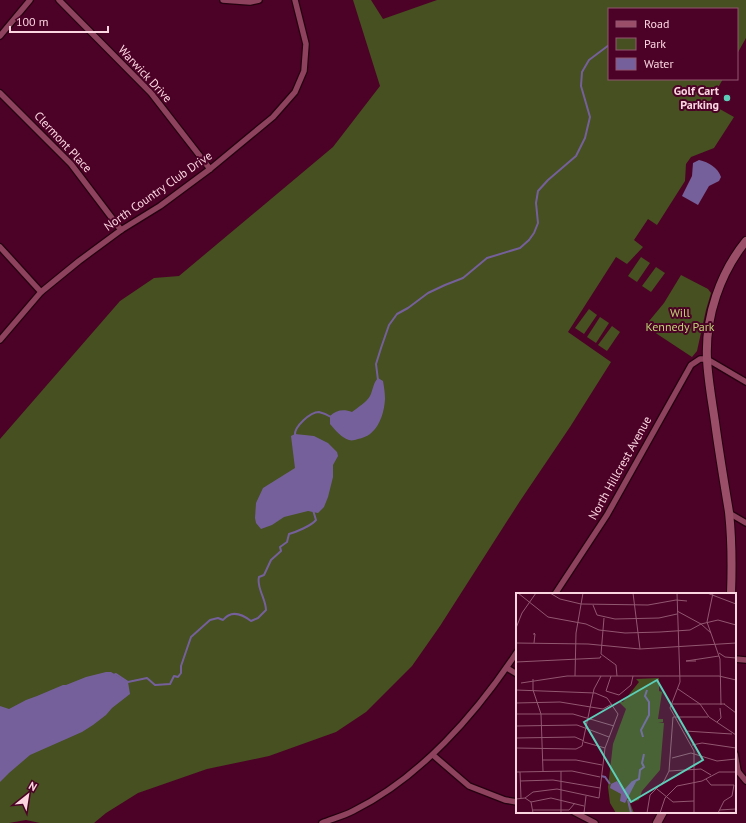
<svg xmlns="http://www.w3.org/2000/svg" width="746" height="823" viewBox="0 0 746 823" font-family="'PT Sans',sans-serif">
  <rect width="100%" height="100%" fill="#4c0226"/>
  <!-- green -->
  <g fill="#465020">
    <path d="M 353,0 L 371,0 L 383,19 L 437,0 L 746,0 L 746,38 L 737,54 L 737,9 L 609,9 L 609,79 L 723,79 L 709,103 L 734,117 L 714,148 L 691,157 L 686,164 L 685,181 L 657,225 L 648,219 L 634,240 L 643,247 L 627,264 L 616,257 L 568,332 L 611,362 L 570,427 L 520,501 L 440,626 L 412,666 L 366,712 L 336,732 L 269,756 L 207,769 L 138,793 L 106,813 L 94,823 L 40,823 L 26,820 L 9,823 L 0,823 L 0,439 L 120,301 L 154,278 L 179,276 L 333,147 L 380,86 Z"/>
    <path d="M 641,257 L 650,263 L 637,282 L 628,276 Z"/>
    <path d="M 656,267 L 665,273 L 651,292 L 642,286 Z"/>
    <path d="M 681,275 L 708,289 L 711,293 L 706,310 L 697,351 L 692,357 L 645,326 L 664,303 Z"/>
    <path d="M 589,309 L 597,315 L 584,334 L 575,328 Z"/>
    <path d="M 600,317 L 609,323 L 596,343 L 587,337 Z"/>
    <path d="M 612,326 L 620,332 L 607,351 L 598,345 Z"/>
  </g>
  <!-- water -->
  <g fill="#75609b">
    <path d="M 699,160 C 709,162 718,168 721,177 L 719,181 L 709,186 L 698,205 L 682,196 L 692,176 L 693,163 Z"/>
    <path d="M 378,378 L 383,381 C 384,387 385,393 385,399 C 384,416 377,436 358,439 C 355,440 352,441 349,440 C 342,438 335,430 330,424 L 330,416 C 336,410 344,409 352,412 C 358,407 366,403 370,396 C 373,390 373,383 378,378 Z"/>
    <path d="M 295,434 L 314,436 L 328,443 L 337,452 L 338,456 L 333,465 L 333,477 L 328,497 L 324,507 L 318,513 L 308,511 L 284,517 L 272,525 L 261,529 L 256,523 L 255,518 L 256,503 L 263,488 L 295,468 L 291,436 Z"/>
    <path d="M 106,672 L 111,672 L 128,682 L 130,694 L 112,708 L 106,715 L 93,725 L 82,732 L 30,755 L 9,773 L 0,782 L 0,706 L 9,709 L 26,700 L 37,696 L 63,685 L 66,685 L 86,677 Z"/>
  </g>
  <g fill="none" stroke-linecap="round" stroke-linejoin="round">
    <!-- stream -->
    <g stroke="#75609b" stroke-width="2">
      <path d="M 378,380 L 376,364 L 381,348 L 389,325 L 397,314 L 408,308 L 428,293 L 445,285 L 463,278 L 487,258 L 520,248 L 529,240 L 534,233 L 538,223 L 536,203 L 538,191 L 548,180 L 576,156 L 585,138 L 590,117 L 581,86 L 582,72 L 589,60 L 609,45"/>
      <path d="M 295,435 C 294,427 310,412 319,412 C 323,413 328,415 331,417"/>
      <path d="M 114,675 L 116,674 L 128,682 L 147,678 L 155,685 L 170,684 L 174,676 L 178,677 L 181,673 L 181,666 L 191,637 L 210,620 L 218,618 L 223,620 C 231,610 242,614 251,621 L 258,618 L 266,610 C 266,599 256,587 259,577 L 264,575 L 271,560 L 281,551 L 280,547 L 287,542 L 289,534 C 296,532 311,526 316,520 L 313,510"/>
    </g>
    <!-- street casing -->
    <g stroke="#24020f" stroke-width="8">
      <g id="street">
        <path d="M 59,0 L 151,93 L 210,169"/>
        <path d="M 223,0 L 250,2 L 259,0"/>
        <path d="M 0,36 L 30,0"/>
        <path d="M 0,93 L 71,164 L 121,230"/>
        <path d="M 0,247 L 41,292"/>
        <path d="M 0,340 L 41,292 L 79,261 L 121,230 L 160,206 L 210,169 L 273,117 L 295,92 L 304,71 L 306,44 L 295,0"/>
        <path d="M 729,513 L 746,523"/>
        <path d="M 555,594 L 607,515 L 691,365 L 700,359 L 707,359 L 746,382"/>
        <path d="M 735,659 L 746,660"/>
        <path d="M 507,668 L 517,674"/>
        <path d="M 735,754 L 738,771"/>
        <path d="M 433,755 L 469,786 L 505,800 L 517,802"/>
        <path d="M 736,769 L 746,781"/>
        <path d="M 574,812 L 595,823"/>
        <path d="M 322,823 C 332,819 343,816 353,811 C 420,778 476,714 517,652"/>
      </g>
    </g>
    <!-- secondary casing -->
    <g stroke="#24020f" stroke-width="10">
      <g id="secondary">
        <path d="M 731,594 C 732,567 732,540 729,512 C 724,482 719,452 715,422 C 712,401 708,380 707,359 C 705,317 720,273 746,241"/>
        <path d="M 657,823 L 663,812"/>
      </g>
    </g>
    <!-- street -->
    <use href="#street" stroke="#8e425d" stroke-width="5.5"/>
    <!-- secondary -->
    <use href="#secondary" stroke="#9a4e68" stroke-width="8"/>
  </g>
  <!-- markers -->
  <circle fill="#5dceb9" stroke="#4c0226" stroke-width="1.5" cx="727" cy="98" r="4"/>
  <g text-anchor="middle" stroke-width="4" stroke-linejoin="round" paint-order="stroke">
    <!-- street labels -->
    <g font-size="12" fill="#fbd6e1" stroke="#4c0226">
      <text transform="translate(145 74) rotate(47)" y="4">Warwick Drive</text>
      <text transform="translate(63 142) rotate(47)" y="4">Clermont Place</text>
      <text transform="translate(158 191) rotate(-35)" y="4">North Country Club Drive</text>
      <text transform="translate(620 468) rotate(-61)" y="4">North Hillcrest Avenue</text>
    </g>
    <!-- poi labels -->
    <g font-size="12" font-weight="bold" fill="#fbd6e1" stroke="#4c0226" text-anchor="end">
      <text x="719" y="95">Golf Cart<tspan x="719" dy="14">Parking</tspan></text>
    </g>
    <!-- park labels -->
    <g font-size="12" fill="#bfd375" stroke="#4c0226">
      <text x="680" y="317">Will<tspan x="680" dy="14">Kennedy Park</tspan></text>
    </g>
  </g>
  <!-- overview -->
  <g transform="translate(516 593)">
    <rect width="220" height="220" fill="#4c0226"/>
    <path d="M 143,85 L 143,98 L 146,99 L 142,126 L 147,126 L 147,129 L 142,129 L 148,130 L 144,177 L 126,198 L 123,207 L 114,210 L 118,220 L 100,220 L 94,210 L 92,194 L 97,151 L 110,116 L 102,108 L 107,109 L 123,89 L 120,86 Z" fill="#465020"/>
    <path d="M 101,188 L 108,197 L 116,188 L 120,189 L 109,210 L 104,208 L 105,201 L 94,195 L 95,191 Z" fill="#75609b"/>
    <path fill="none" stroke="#75609b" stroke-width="2" d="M 127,144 L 125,137 L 133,122 L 133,109 L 129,103 L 131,97M 85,183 L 89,184 L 94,191M 117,189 L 123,186 L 124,177 L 128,174 L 126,170 L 128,161M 112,207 L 115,220"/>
    <path fill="none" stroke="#925771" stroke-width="1" d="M 2,0 L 32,24 L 70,31 L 83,37 L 109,40 L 144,39 L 174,37 L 185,31 L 195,40M 34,0 L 44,6 L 65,11 L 132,12 L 160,7 L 171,8M 117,0 L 124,56M 161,0 L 164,89 L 154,115 L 178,158 L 178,220M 191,0 L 220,11M 197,0 L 191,29 L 204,66 L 205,112M 77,12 L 81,22 L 99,26 L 143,25 L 161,21M 161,18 L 185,31 L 202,27 L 220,32M 88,25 L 85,61 L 100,72 L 101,83M 0,35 L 6,20 L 20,0M 0,50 L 72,51 L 124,56 L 220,50M 18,50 L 19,41 L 18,40 L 18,42M 203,60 L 209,64 L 220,65M 180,68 L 170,68 L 203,63M 0,69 L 84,65 L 85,63M 59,83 L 60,40 L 67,0M 95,83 L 90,98 L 103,102 L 115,92 L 117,83M 17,86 L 17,97 L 25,121 L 27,178M 5,90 L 51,83 L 203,83 L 220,87M 162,96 L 184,111 L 193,124 L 220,142M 0,97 L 79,100 L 91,105 L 102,121 L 89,155 L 83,205 L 41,196 L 17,199 L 9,205 L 0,206M 0,110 L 44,109 L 87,116 L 96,111M 154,111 L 209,111M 208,111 L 220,120M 0,121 L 57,121 L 98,133M 157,124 L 192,124M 201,129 L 205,125 L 204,115M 0,133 L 61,132 L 93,144M 169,138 L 216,141M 0,145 L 59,144 L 68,148M 68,149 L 89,155M 176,152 L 186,150 L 220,155M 0,155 L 60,156 L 66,153 L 78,96 L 85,83M 156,165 L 175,160 L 201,168 L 220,166M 26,167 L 60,167 L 86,172M 153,178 L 185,176 L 195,182M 0,179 L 56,178 L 84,184M 4,179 L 5,205M 190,186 L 195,192 L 218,192 L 216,203 L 208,208 L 202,220M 4,188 L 37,187 L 84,195M 141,196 L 157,209 L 178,208M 9,205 L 15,209 L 17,220M 15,209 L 35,205 L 68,213M 17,217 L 53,217 L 59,210M 203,217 L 220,216M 45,220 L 45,178M 68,220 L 70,203M 131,220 L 134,202 L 148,188 L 153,178 L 157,124M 144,220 L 149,205 L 161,193 L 186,188 L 203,179 L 220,179"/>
    <path fill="#5dceb9" fill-opacity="0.15" stroke="#5dceb9" stroke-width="2" d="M 141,87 L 187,167 L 115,209 L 68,129 Z"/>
    <rect width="220" height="220" fill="none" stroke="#fbd6e1" stroke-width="2"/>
  </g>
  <!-- legend -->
  <rect x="608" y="8" width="130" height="72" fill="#4c0226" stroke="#925771"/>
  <rect x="616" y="21" width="20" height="6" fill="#9a4e68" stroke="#925771"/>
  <text x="644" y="28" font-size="12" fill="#fbd6e1">Road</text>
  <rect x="616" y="38" width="20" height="12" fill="#465020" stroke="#925771"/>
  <text x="644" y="48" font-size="12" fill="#fbd6e1">Park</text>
  <rect x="616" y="58" width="20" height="12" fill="#75609b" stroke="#925771"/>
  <text x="644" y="68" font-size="12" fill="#fbd6e1">Water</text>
  <!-- north arrow -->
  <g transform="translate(28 795) rotate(30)" stroke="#4c0226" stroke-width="3" paint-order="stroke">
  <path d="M0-3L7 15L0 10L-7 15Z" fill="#fbd6e1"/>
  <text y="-6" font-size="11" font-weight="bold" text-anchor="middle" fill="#fbd6e1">N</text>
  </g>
  <!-- scale -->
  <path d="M10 26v6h98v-6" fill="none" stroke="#fbd6e1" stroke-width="2"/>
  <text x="16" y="26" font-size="12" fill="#fbd6e1" stroke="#4c0226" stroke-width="3" paint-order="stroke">100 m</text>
</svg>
